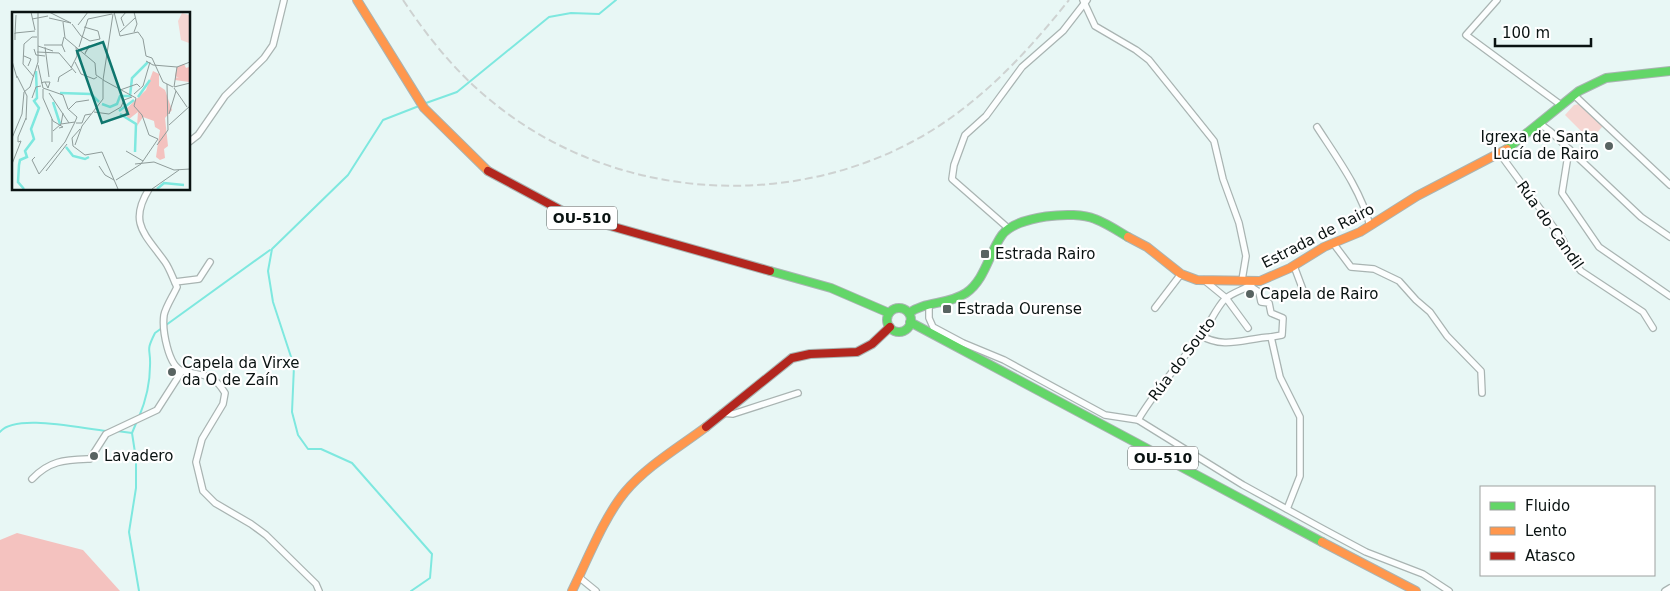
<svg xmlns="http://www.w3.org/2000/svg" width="1670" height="591" viewBox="0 0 1670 591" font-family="'DejaVu Sans',sans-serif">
  <rect width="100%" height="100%" fill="#e8f7f5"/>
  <!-- green -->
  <path fill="#f5d6d2" d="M 1579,104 L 1603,126 L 1590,140 L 1565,115 L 1574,105 Z"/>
  <!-- forest -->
  <path fill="#f4c2bf" d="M 17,533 L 83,550 L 120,591 L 0,591 L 0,540 Z"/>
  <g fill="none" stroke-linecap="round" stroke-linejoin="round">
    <!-- stream -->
    <g stroke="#7ee8df" stroke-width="2">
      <path d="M 426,103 L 457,92 L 549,17 L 571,13 L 599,14 L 616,0"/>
      <path d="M 139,417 C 146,400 150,384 150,366 C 151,347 145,353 155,333 L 270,250"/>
      <path d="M 137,421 L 132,433 L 136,459 L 136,488 L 129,532 L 139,591"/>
      <path d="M 117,431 L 132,433"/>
      <path d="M 0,432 C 15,413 83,429 107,431"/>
      <path d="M 411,591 L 430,578 L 432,554 L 352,463 L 321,449 L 308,449 L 298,435 L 292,412 L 294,366 L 273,302 L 268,271 L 272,249 L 348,175 L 383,120 L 419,106"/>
    </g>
    <!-- street casing -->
    <g stroke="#a9b4b2" stroke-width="8">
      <g id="street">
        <path d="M 1083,0 L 1095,26 L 1136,50 L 1149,60 L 1214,141 L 1223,179 L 1239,223 L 1246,256 L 1242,280"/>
        <path d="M 1497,0 L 1466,35 L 1561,105"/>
        <path d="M 1574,95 L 1670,185"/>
        <path d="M 1539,123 L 1551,132 L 1641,217 L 1670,237"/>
        <path d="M 1317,127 C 1337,158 1361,190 1370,226"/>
        <path d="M 189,142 L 198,135 L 225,96 L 264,58 L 273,45 L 284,0"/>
        <path d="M 1569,149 L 1562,193 L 1599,247 L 1670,296"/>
        <path d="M 1500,154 L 1563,240 L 1570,257 L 1581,271 L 1643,312 L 1653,328"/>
        <path d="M 149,189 C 128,223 145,234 165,262 C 170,269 173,279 177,287 C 173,296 166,306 164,315 C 162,329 168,367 183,371 C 204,376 213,373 225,393 L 223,404 L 202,439 L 196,462 L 203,491 L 215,503 L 251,524 L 266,535 L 316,584 L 319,591"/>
        <path d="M 1008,228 L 952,179 L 954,165 L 965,135 L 986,116 L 1022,67 L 1063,31 L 1087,0"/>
        <path d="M 1333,243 L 1351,267 L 1374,269 L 1399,281 L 1416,300 L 1430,312 L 1447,336 L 1481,371 L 1482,393"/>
        <path d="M 1294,266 L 1303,290"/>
        <path d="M 1204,280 L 1226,298 L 1248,328"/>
        <path d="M 175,282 L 199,279 L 210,262"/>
        <path d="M 1250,286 L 1259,292 L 1261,302 L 1269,303 L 1271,313 L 1283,318 L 1282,335 L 1271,337 L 1280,377 L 1300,417 L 1300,476 L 1287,509"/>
        <path d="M 929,305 L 929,318 L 933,327 L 963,343 L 1004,360 L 1105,415 L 1138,420 L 1243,485 L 1323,529 L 1366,552 L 1423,574 L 1449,591"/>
        <path d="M 1155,308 L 1181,274"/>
        <path d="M 1200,335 C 1224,350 1246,338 1271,337"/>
        <path d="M 722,413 L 733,414 L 798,393"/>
        <path d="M 1138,420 C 1157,388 1182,361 1204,331 C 1211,321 1217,307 1225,299 C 1233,292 1244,290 1252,284"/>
        <path d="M 32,479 C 50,460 65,460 90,459 L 106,434 L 157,410 L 182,371"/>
        <path d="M 580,578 L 596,591"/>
        <path d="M 1665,591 L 1670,588"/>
      </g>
    </g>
    <!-- fast casing -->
    <g stroke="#a9b4b2" stroke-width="10">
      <g id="fast">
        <path d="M 1507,149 L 1579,91 L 1606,78 L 1670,71"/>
        <path d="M 770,271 L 831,288 L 889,313"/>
        <circle cx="899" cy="320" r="12"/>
        <path d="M 909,313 C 925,301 948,305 966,293 C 985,280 989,253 1002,235 C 1016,216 1074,210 1095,219 C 1106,223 1118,231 1128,237"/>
        <path d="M 910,322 L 1322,542"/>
      </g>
    </g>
    <!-- slow casing -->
    <g stroke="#a9b4b2" stroke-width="10">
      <g id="slow">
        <path d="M 357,0 L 424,108 L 488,171"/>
        <path d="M 1128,237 L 1147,247 L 1181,274 L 1197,280 L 1260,281 L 1290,268 L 1324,247 L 1360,232 L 1417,196 L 1507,149"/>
        <path d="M 1322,542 L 1416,591"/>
        <path d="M 572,591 C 587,561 604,517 625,492 C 647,466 678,448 706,427"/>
      </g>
    </g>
    <!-- jam casing -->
    <g stroke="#a9b4b2" stroke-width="10">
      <g id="jam">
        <path d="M 488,171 L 568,214 L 770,271"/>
        <path d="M 706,427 L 792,358 L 810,354 L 857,352 L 872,344 L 890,327"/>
      </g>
    </g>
    <!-- street -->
    <use href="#street" stroke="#fcfefe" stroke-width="5.5"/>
    <!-- fast -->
    <use href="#fast" stroke="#63d668" stroke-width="8"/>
    <!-- slow -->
    <use href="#slow" stroke="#ff974d" stroke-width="8"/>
    <!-- jam -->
    <use href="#jam" stroke="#b3261e" stroke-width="8"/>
    <!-- rail -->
    <path stroke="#ced2d1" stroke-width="2" stroke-dasharray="8 4" stroke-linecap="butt" d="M 403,0 C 429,39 458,75 495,104 C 617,202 797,213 931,131 C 986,97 1029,50 1069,0"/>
  </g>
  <!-- markers -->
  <g fill="#586361" stroke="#fff" stroke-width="2">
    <circle cx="1609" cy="146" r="5"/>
    <rect x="980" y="249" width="10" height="10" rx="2.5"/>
    <circle cx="1250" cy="294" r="5"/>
    <rect x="942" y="304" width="10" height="10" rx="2.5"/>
    <circle cx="172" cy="372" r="5"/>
    <circle cx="94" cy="456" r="5"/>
  </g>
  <g text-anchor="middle" stroke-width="4.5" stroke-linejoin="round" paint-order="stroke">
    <!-- shield labels -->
    <g fill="#fff" stroke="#545a59" stroke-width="1">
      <rect x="547" y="206.5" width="70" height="23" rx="4"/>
      <rect x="1128" y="446.5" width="70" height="23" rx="4"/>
    </g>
    <g font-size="14" font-weight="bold" fill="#0a1312">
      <text x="582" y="223">OU-510</text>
      <text x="1163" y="463">OU-510</text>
    </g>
    <!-- poi labels -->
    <g font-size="15" fill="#0a1312" stroke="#fff" text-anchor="start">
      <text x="1599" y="142" text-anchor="end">Igrexa de Santa<tspan x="1599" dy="17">Lucía de Rairo</tspan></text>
      <text x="995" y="259">Estrada Rairo</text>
      <text x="1260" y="299">Capela de Rairo</text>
      <text x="957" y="314">Estrada Ourense</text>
      <text x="182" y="368">Capela da Virxe<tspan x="182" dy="17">da O de Zaín</tspan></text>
      <text x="104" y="461">Lavadero</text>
    </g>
    <!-- street labels -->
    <g font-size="15" fill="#0a1312" stroke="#fff">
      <text transform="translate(1550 225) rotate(55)" y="5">Rúa do Candil</text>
      <text transform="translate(1318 236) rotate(-27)" y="5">Estrada de Rairo</text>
      <text transform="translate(1182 359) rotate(-53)" y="5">Rúa do Souto</text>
    </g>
  </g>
  <!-- overview -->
  <g transform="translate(12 12)">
    <rect width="178" height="178" fill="#e8f7f5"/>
    <path d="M 170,1 L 177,3 L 177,31 L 169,28 L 166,9 Z" fill="#f5d6d2"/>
    <path d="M 172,52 L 174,56 L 177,55 L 177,70 L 163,68 L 163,65 L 167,66 L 163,64 L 165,55 ZM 141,59 L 147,62 L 147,74 L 153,78 L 160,98 L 153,106 L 156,134 L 152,137 L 153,146 L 148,148 L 144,145 L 148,118 L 143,115 L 142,109 L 131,105 L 125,114 L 126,100 L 117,107 L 113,102 L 114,97 L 134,78 Z" fill="#f4c2bf"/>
    <path fill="none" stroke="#7ee8df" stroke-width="2.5" d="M 48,81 L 79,82 L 87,90M 126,85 L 138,68M 41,90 L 48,112M 90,92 L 98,95 L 105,92 L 108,84 L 118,84 L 120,66 L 136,50M 107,99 L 122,88M 108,102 L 124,112 L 123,140M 54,135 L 61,144 L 73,147 L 77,145M 12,177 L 6,170 L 7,153 L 8,148 L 15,145 L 13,139 L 22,127 L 19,117 L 27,96 L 22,89 L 25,86 L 24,59M 145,177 L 152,171 L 172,173"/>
    <path fill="none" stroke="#8f9c9a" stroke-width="1" d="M 19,0 L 23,18M 37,0 L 59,11M 102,0 L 108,24M 37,6 L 59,11M 20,7 L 36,4M 51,10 L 53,26 L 83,51 L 84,63 L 90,67M 60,12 L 69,24M 66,13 L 76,0M 112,14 L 109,6 L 114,0M 72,15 L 86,19 L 88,27M 108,20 L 123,6M 122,20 L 125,12 L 122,0M 3,22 L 4,3M 69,24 L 78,29 L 88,27M 108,24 L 126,20 L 131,27M 52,25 L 50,33 L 53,40M 131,27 L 134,44 L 140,46 L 151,70 L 161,75M 3,28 L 3,21 L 23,19M 12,32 L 11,52 L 22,65M 12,32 L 20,25 L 25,25M 32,33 L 50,33M 26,34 L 41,39M 33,35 L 37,65M 67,35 L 76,7 L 100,2M 22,37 L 24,43 L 33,44M 25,40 L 47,41 L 64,61M 73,42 L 75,37 L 76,34 L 78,34 L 73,41M 12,44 L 19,47 L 16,54M 0,49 L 5,66M 134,49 L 141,53 L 165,55M 63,50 L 69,62 L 82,67 L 85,65M 26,53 L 31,76 L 51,83 L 56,97 L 65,105 L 63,110 L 49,112M 59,56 L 65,44 L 64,35M 5,64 L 15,84 L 14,108M 91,68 L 124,86 L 122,94 L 130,103 L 137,123 L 146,127 L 129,152 L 104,168M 91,68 L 101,2M 46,70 L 47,65 L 60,57M 29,71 L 32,70 L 38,70 L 36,76 L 33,70M 162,75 L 165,55 L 178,50M 162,75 L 178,71M 162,76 L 175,95M 31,77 L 31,86 L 41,109 L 51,115 L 47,116M 108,78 L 125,72 L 128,75M 37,81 L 57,111M 122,82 L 131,74 L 138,50M 20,86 L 24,75 L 29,74M 57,97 L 64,90 L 77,88M 82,100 L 97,102 L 109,95 L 112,88 L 120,85M 157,102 L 164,79M 64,111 L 70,111 L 73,103 L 79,102M 157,113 L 178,94M 41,119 L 49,112 L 51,101M 0,126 L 10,102 L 12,80 L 18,75 L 26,50 L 26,0M 9,129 L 6,130 L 6,125 L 14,106M 40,130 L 40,107M 53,130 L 63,110M 63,133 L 70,114 L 91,87 L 91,67M 145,133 L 156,118 L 155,72M 61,134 L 73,143 L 90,140 L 106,177M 61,134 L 60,126 L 68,117M 114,139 L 131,149M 23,145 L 20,148 L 27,162 L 53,130M 0,152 L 9,129M 123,152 L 142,150 L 162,158 L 178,157M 87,154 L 93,163 L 102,168M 34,159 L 55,132M 140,177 L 167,158"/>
    <path fill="#0f766e" fill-opacity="0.15" stroke="#0f766e" stroke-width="2.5" d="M 91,30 L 116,102 L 90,111 L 65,39 Z"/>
    <rect width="178" height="178" fill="none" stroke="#0a1312" stroke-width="2.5"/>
  </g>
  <!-- legend -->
  <rect x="1480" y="486" width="175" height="90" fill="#ffffff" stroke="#9da1a0"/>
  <rect x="1490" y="502" width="25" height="8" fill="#63d668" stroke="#9da1a0"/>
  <text x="1525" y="511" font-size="15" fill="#0a1312">Fluido</text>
  <rect x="1490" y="527" width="25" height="8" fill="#ff974d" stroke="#9da1a0"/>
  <text x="1525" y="536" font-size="15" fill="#0a1312">Lento</text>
  <rect x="1490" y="552" width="25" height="8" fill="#b3261e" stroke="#9da1a0"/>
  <text x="1525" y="561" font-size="15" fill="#0a1312">Atasco</text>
  <!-- scale -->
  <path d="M1495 38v8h96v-8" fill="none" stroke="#0a1312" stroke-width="2.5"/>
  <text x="1502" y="38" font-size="15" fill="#0a1312" stroke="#ffffff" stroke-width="4" paint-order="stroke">100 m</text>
</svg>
